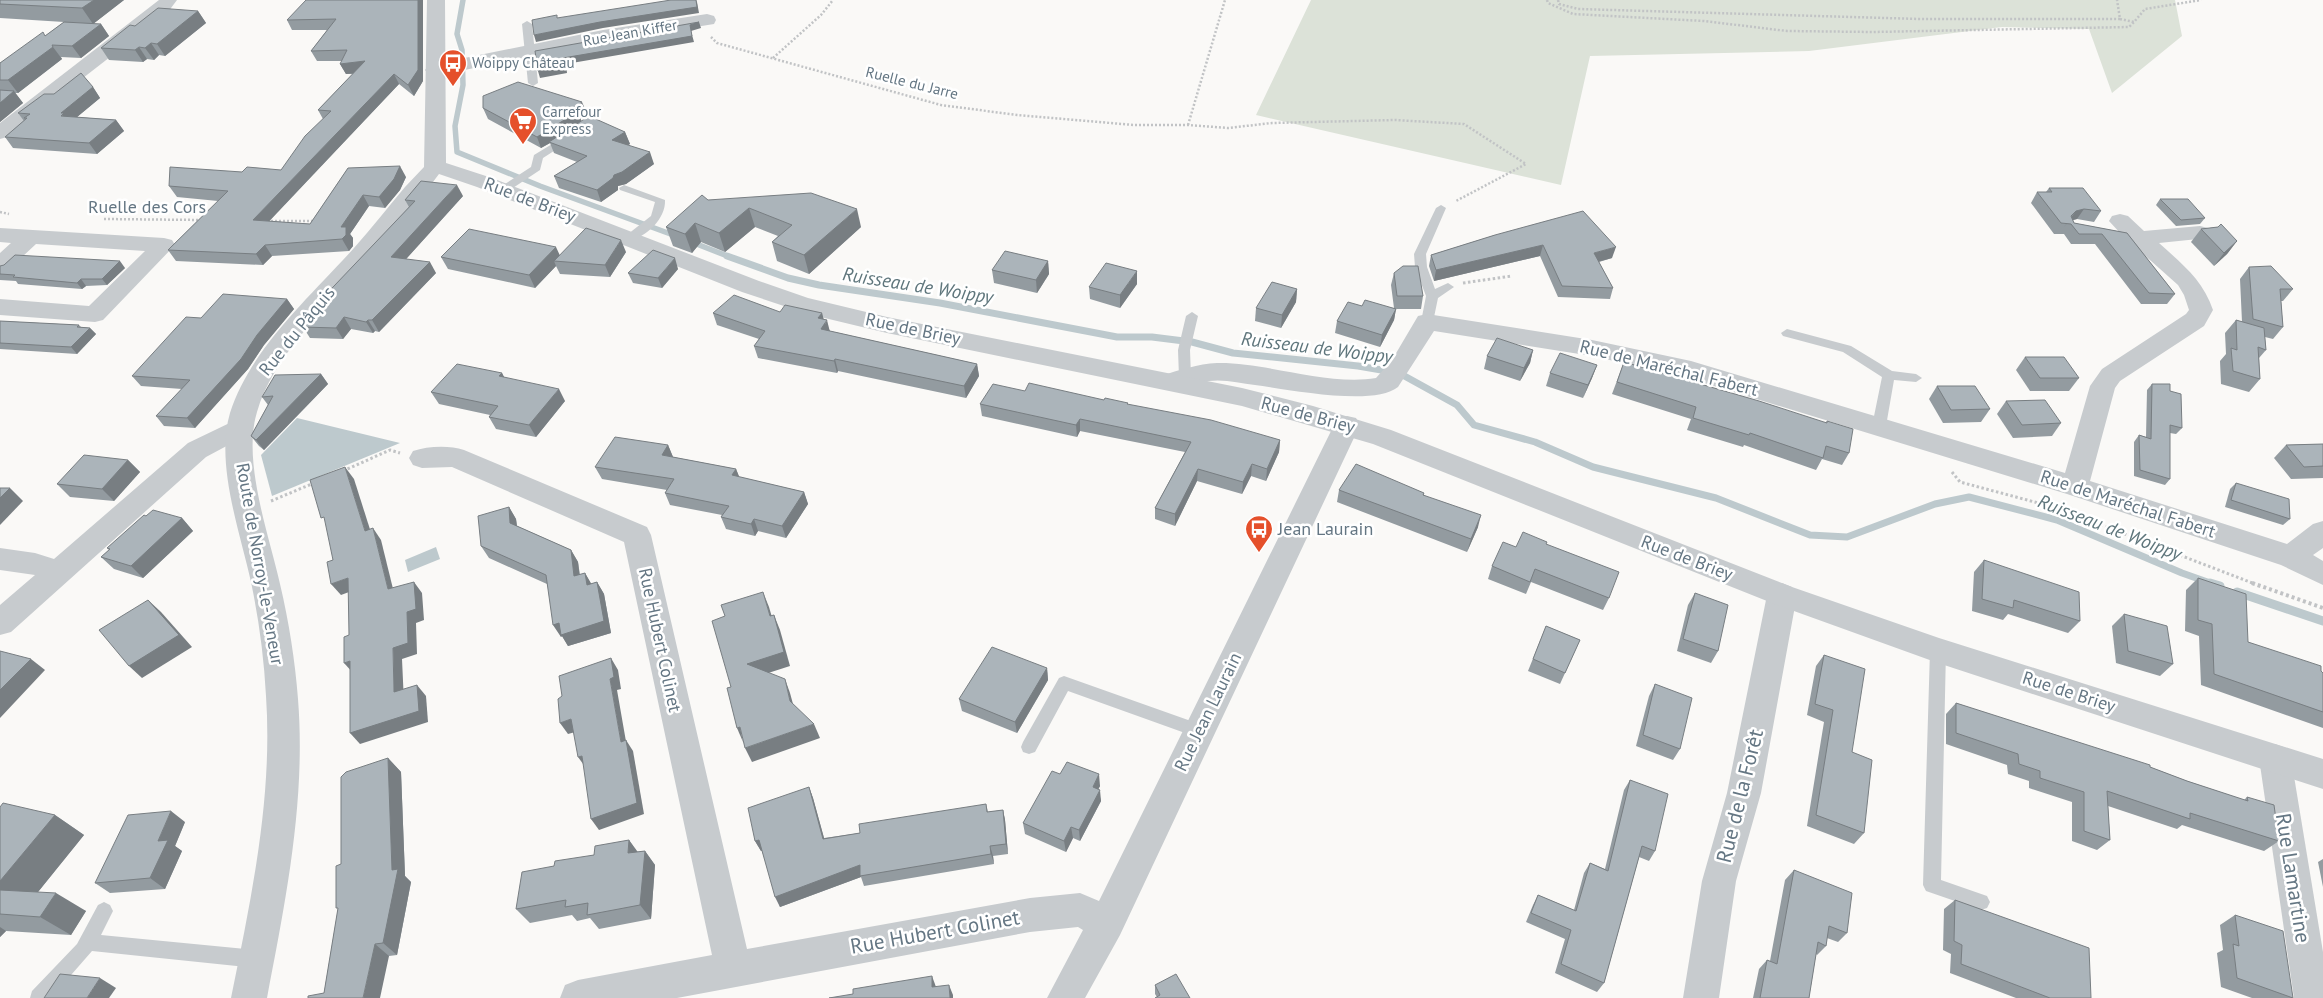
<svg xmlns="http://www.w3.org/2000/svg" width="2323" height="998" viewBox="0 0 2323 998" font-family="'PT Sans',sans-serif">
  <rect width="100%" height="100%" fill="#faf9f7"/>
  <!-- green -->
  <path fill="#dce2d8" d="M 1311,0 L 2175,0 L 2182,36 L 2112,93 L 2089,29 L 2002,27 L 1809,51 L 1590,56 L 1561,185 L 1256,115 Z"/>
  <!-- water -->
  <g fill="#bdc9cd">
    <path d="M 297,418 L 400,443 L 272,496 L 261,455 Z"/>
    <path d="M 436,547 L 440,559 L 408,572 L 405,560 Z"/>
  </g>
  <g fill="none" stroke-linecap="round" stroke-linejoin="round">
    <!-- stream-far2 -->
    <g stroke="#bdc9cd" stroke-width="5.5">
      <path d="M 463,0 L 457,34 L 462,50 L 463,85 L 455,126 L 457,152 L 540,186 L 676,236"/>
      <path d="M 689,241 L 730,257"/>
    </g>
    <!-- stream-far1 -->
    <path stroke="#bdc9cd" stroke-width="7" d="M 727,256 L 788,278 L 819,285 L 940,303 L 1117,337 L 1152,337 L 1192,342 L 1233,353 L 1358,366 L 1399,373 L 1457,405 L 1474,425 L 1535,442 L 1593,467 L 1716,498 L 1810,535 L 1847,537 L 1935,504 L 1969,497 L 2057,520 L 2182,573 L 2213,584"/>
    <!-- stream -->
    <g stroke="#bdc9cd" stroke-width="9">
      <path d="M 2210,583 L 2220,586"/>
      <path d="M 2237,592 L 2323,621"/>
    </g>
    <!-- path-far2 -->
    <g stroke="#c1c3c5" stroke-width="2.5" stroke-dasharray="2 2" stroke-linecap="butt">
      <path d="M 1547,0 L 1548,3 L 1573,14 L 1704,21 L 1787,31 L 1873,32 L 2129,27 L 2134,22"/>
      <path d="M 1558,0 L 1559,4 L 1578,9 L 1920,19 L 2120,19 L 2117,0"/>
      <path d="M 2120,19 L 2134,22 L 2145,9 L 2201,0"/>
      <path d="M 711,37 L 717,43 L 941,105 L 1017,115 L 1134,125 L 1188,125 L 1228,128 L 1272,123 L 1395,120 L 1464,124 L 1526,164 L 1456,201"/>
      <path d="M 773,58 L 821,15 L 833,0"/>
      <path d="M 1188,125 L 1225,0"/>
      <path d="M 0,212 L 9,214"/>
      <path d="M 104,219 L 203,220"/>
      <path d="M 267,221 L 315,221"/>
    </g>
    <!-- path-far1 -->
    <g stroke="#c1c3c5" stroke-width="3" stroke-dasharray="2.5 2.5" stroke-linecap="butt">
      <path d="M 1463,283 L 1512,276"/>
      <path d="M 343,471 L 390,450 L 400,453"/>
      <path d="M 1952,472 L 1960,482 L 2057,508 L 2255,584"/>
      <path d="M 271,501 L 314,483"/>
    </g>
    <!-- path -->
    <path stroke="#c1c3c5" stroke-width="4" stroke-dasharray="3 3" stroke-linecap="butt" d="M 2252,583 L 2323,608"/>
    <!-- service -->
    <g fill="#c7cbce" fill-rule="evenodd">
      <path d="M 527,21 L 532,24 L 538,83 L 533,86 L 528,83 L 522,24 Z"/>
      <path d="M 567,135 L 571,136 L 571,140 L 543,158 L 540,170 L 507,192 L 499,192 L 499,188 L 531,167 L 534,155 Z"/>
      <path d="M 624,185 L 665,200 C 666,219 646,237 629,241 L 623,238 L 651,216 L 655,202 L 620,190 L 619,188 Z"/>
      <path d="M 1441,205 L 1446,208 L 1426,254 L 1427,267 L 1435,289 L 1448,283 L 1454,287 L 1438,298 L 1433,322 L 1427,326 L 1421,322 L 1426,296 L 1415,267 L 1414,254 L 1436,208 Z"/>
      <path d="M 1192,312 L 1198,316 L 1190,350 L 1191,377 L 1185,381 L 1179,377 L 1178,350 L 1186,316 Z"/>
      <path d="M 1787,329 L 1851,346 L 1892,371 L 1916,374 L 1922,378 L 1916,382 L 1894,380 L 1886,426 L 1884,429 L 1874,429 L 1872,426 L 1882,377 L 1843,352 L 1783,336 L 1781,333 Z"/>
      <path d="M 1938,644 L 1943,646 L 1946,650 L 1941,880 L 1987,896 L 1990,902 L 1987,908 L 1981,910 L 1926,891 L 1923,885 L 1930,650 L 1933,646 Z"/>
      <path d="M 1064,676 L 1205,726 L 1207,731 L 1205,736 L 1199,738 L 1068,691 L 1035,752 L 1029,754 L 1023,752 L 1021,747 L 1023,742 L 1059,678 Z"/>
      <path d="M 104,902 L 110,905 L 113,911 L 101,935 L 256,950 L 262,953 L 265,959 L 262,965 L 256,968 L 92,951 L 51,998 L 30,998 L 32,991 L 77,944 L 98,905 Z"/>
    </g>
    <!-- minor -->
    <g fill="#c7cbce" fill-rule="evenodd">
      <path d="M 159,0 L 177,0 L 168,12 L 7,137 L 0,139 L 0,123 Z"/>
      <path d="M 707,14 L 714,16 L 716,20 L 714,24 L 603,42 L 435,76 L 428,74 L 425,70 L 428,66 L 435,64 L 603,30 Z"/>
      <path d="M 2120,214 L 2128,216 L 2144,231 L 2200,226 L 2208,228 L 2211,233 L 2208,238 L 2159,243 C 2182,264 2203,280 2213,310 L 2204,326 L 2120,381 L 2115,388 L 2090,481 L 2287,544 L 2313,524 L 2323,521 L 2323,548 L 2313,555 L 2323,561 L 2323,585 L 2281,565 L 2067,494 L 1688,378 L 1592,356 L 1434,331 L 1398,387 C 1374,407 1286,389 1255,385 C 1240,383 1224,379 1209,381 C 1193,383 1177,393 1161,388 L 1157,382 L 1161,376 C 1179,370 1198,364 1217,363 C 1266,362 1327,386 1376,378 L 1392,360 L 1418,316 L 1427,314 L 1592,340 L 1691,361 L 2065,473 L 2090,386 L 2102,369 L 2186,314 L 2189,310 L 2184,295 L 2178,285 L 2132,244 L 2122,242 L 2119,237 L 2121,234 L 2109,221 L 2112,216 Z"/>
      <path d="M 0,228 L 164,238 L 172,240 L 175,245 L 103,320 L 95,322 L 0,315 L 0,299 L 89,306 L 145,251 L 36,244 L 8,270 L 0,272 L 0,253 L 11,243 L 0,242 Z"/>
      <path d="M 1347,416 L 1356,418 L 1360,425 L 1120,935 L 1085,998 L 1047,998 L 1083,930 L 1078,927 L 1030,932 L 677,998 L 560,998 L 565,985 L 578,980 L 712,955 L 624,542 L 452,467 L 422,468 L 413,465 L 409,458 L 413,451 C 428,446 449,445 464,450 L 647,527 L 651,535 L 747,949 L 1030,898 L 1080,893 L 1099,901 L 1334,425 L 1338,418 Z"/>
      <path d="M 240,418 L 249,420 L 253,427 L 249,434 L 206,457 L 11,632 L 0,635 L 0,605 L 35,575 L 0,570 L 0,548 L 35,553 L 54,559 L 188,443 Z"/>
      <path d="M 1782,583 L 1792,587 L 1797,595 L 1761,793 L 1736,881 L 1719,998 L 1683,998 L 1702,881 L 1727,793 L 1767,595 L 1772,587 Z"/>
      <path d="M 2275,744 L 2286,748 L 2291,758 L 2323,952 L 2323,998 L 2294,998 L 2259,758 L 2264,748 Z"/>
    </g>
    <!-- tertiary -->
    <path fill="#c7cbce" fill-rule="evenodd" d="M 427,0 L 445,0 L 446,163 L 492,178 L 759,281 L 808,298 L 887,317 L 1242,388 L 1313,406 L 1391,430 L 1792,587 L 1939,638 L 2323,759 L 2323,789 L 1938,663 L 1772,603 L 1373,444 L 1242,406 L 887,333 L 808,314 L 742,292 L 477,187 L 439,174 C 414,207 386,241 359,271 C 321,313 273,357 257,412 C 242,461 269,535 280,584 C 289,622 295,661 298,699 C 306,800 286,899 267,998 L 231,998 C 251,899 273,798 266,696 C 264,658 259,620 251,582 C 240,532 215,463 230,413 C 250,349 311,296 354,248 C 372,228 388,207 405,187 L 424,167 Z"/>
  </g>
  <!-- wall -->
  <g fill="#939ba0">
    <path d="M 0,0 L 124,0 L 93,24 L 101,24 L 109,36 L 81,58 L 61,57 L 62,59 L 18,93 L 15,93 L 23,103 L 0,122 L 0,63 L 45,36 L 64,22 L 0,18 Z"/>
    <path d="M 423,0 L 423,81 L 414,96 L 399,84 L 269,221 L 310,224 L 348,168 L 406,177 L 400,190 L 385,208 L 369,206 L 350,234 L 353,238 L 353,246 L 349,251 L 272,256 L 263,265 L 176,261 L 168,250 L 218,201 L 177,197 L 169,186 L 242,172 L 281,170 L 323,119 L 318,110 L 353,74 L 346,74 L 340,64 L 342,61 L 317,61 L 311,51 L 327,30 L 292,30 L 287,20 Z"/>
    <path d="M 198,11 L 206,23 L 165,56 L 159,55 L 154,60 L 147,59 L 143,62 L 109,60 L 101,48 L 135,26 Z"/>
    <path d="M 93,87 L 100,98 L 77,117 L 116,120 L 124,131 L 97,154 L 13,148 L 5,137 L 24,121 L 18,113 L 54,94 Z"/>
    <path d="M 483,108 L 587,113 L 580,117 L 581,121 L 625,132 L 630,144 L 627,145 L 654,164 L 626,184 L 618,186 L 618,190 L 601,202 L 559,188 L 554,176 L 577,162 L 554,153 L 550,143 L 541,148 L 488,119 Z"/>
    <path d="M 2049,188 L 2101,211 L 2094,222 L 2077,219 L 2073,220 L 2074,223 L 2127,233 L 2175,294 L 2167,304 L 2141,304 L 2095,244 L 2071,244 L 2064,234 L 2054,234 L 2031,203 L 2037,192 L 2046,192 Z"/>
    <path d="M 463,196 L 406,259 L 436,273 L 379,332 L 375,331 L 373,333 L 351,329 L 343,339 L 310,338 L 303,327 L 409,207 L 405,200 Z"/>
    <path d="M 2160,199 L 2205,218 L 2200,224 L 2176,226 L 2156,205 Z"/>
    <path d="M 708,200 L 861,227 L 809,274 L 777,261 L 772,242 L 778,236 L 755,227 L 725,252 L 701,242 L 692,253 L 673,246 L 666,227 Z"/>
    <path d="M 2218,227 L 2237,241 L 2227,254 L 2214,266 L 2191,242 L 2201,229 Z"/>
    <path d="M 1495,235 L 1612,258 L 1599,262 L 1613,288 L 1610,299 L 1558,297 L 1540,256 L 1434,281 L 1429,266 L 1431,255 Z"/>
    <path d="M 626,252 L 610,277 L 560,274 L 556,266 L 535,288 L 448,269 L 441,257 L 560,255 Z"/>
    <path d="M 1048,261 L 1049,274 L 1037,293 L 994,283 L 992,270 Z"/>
    <path d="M 0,266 L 125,268 L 107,285 L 86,286 L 82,289 L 18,284 L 16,281 L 0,280 Z"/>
    <path d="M 2249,267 L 2293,289 L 2283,301 L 2281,301 L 2283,327 L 2273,339 L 2265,337 L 2266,350 L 2259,358 L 2260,379 L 2249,392 L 2221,384 L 2220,361 L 2226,354 L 2225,333 L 2236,320 L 2242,322 L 2240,279 Z"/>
    <path d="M 678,269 L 662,288 L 633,283 L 628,273 Z"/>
    <path d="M 1394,273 L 1423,296 L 1421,309 L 1396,309 L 1394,320 L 1380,347 L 1335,333 L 1337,321 L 1362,306 L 1394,308 L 1391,285 Z"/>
    <path d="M 1137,284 L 1120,308 L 1090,299 L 1089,287 Z"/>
    <path d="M 1297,289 L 1296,302 L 1281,328 L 1255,321 L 1256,308 Z"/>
    <path d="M 287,299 L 294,309 L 264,345 L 248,369 L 195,428 L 164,426 L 156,416 L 182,389 L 141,386 L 132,376 Z"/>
    <path d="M 780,312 L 822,313 L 823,319 L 830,331 L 977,364 L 979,376 L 966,398 L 838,371 L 837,373 L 758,358 L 754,346 L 759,339 L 717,325 L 713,313 Z"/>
    <path d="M 0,321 L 79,325 L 81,327 L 90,328 L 96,334 L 77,354 L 0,349 Z"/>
    <path d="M 1533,350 L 1530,363 L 1520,381 L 1484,369 L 1487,356 Z"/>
    <path d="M 2025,357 L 2079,378 L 2069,391 L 2030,391 L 2016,370 Z"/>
    <path d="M 1624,362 L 1826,423 L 1827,421 L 1849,453 L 1842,465 L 1822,459 L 1816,470 L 1744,445 L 1743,447 L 1687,430 L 1691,419 L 1612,394 Z"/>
    <path d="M 1597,365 L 1592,378 L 1583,398 L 1546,386 L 1550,373 Z"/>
    <path d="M 502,373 L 504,378 L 565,401 L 536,437 L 496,429 L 489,417 L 490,415 L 439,404 L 431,392 Z"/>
    <path d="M 321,374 L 328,384 L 264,450 L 259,446 L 251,436 L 268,405 L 262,397 Z"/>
    <path d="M 2152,384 L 2170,391 L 2182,428 L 2176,434 L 2170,433 L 2170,479 L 2165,485 L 2134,476 L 2134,442 L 2139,435 L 2146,437 L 2147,390 Z"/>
    <path d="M 1937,386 L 1990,409 L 1981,422 L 1943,423 L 1929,399 Z"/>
    <path d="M 1025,391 L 1104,400 L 1128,405 L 1280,440 L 1279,452 L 1266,481 L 1251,476 L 1242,494 L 1197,481 L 1175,526 L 1155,519 L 1155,508 L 1185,452 L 1080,431 L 1077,437 L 982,416 L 980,404 Z"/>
    <path d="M 2006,401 L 2061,423 L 2052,436 L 2013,438 L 1997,414 Z"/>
    <path d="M 2323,444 L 2323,478 L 2291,479 L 2274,458 L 2286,445 Z"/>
    <path d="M 668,445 L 673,457 L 736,469 L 739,477 L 804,492 L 808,504 L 786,538 L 758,531 L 755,536 L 726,529 L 721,517 L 722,515 L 670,505 L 665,493 L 667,490 L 602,479 L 595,467 Z"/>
    <path d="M 128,460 L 140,472 L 114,501 L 70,497 L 57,484 Z"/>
    <path d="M 2236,483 L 2290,519 L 2283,525 L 2225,507 L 2230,489 Z"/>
    <path d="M 1339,490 L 1424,493 L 1424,495 L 1478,527 L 1467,552 L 1337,502 Z"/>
    <path d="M 509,507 L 516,519 L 517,526 L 571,550 L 578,562 L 580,575 L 585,573 L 591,584 L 597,582 L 604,594 L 611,633 L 568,646 L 562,636 L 561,637 L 547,584 L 489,558 L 481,546 Z"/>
    <path d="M 146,516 L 182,518 L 193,531 L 143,578 L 114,569 L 101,557 L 109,550 L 107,548 Z"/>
    <path d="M 1546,544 L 1609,598 L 1603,610 L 1531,582 L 1526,594 L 1488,579 L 1492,566 L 1516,547 Z"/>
    <path d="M 1984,560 L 2080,621 L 2068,633 L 2008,614 L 2003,620 L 1972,611 L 1974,572 Z"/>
    <path d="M 2198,578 L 2248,642 L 2321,671 L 2323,673 L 2323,728 L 2201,685 L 2199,636 L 2185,631 L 2186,590 Z"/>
    <path d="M 1695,593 L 1718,651 L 1711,663 L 1677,651 L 1688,605 Z"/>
    <path d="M 2124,614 L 2173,664 L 2160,676 L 2116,663 L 2112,626 Z"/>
    <path d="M 1546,626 L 1580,640 L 1560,684 L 1528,671 Z"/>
    <path d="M 1824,655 L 1864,833 L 1854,844 L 1807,826 L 1824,722 L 1807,715 L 1816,666 Z"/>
    <path d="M 1047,668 L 1048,680 L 1017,733 L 962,711 L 959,699 Z"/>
    <path d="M 1655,684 L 1680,749 L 1673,760 L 1636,746 L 1649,696 Z"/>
    <path d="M 1956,703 L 2150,767 L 2187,781 L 2244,800 L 2247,797 L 2279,841 L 2264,851 L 2182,825 L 2177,829 L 2108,806 L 2110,840 L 2097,850 L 2072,841 L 2072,802 L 2029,788 L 2029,781 L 2008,774 L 2007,765 L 1946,744 L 1946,714 Z"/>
    <path d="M 388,758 L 401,772 L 405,876 L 411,882 L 397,955 L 389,956 L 324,993 L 338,909 L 341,864 Z"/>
    <path d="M 1060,774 L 1100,786 L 1098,789 L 1101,801 L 1080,841 L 1073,838 L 1066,852 L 1025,834 L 1023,823 Z"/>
    <path d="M 1630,780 L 1655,851 L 1649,861 L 1639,857 L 1604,983 L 1597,992 L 1555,973 L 1565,939 L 1526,922 L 1533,905 L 1538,895 L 1574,910 L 1584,873 L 1590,863 L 1605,869 L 1624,790 Z"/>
    <path d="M 809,787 L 813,798 L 824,838 L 860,833 L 986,804 L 988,812 L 1003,810 L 1005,820 L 1008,854 L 993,856 L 994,864 L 864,886 L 861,877 L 780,907 L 762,851 L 761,851 L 755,841 Z"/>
    <path d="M 0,807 L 55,815 L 84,835 L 38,892 L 86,911 L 71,935 L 6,931 L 0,937 Z"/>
    <path d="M 185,822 L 175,846 L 182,851 L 165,889 L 110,893 L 95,883 Z"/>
    <path d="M 629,840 L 637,852 L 645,851 L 655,865 L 651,919 L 599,929 L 590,918 L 577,921 L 572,915 L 530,923 L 516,909 L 554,866 L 594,855 Z"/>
    <path d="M 2323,859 L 2323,887 L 2318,862 Z"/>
    <path d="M 1794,870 L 1847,933 L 1838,942 L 1827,938 L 1826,946 L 1817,955 L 1816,954 L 1809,998 L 1753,998 L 1759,969 L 1767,960 L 1770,961 L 1785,880 Z"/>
    <path d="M 1955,900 L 2091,998 L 2016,998 L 1950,973 L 1951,954 L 1943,950 L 1944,909 Z"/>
    <path d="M 2235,915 L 2293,998 L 2252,998 L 2221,987 L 2217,953 L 2223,950 L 2220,925 Z"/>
    <path d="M 1155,985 L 1190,998 L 1157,997 L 1155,994 Z"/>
  </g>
  <!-- shaded-wall -->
  <g fill="#787e82">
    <path d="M 94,0 L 124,0 L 93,24 L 82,8 Z"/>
    <path d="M 418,0 L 423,0 L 423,81 L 414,96 L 408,85 Z"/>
    <path d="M 696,0 L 697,2 L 699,13 L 603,28 L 536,42 L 534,35 Z"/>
    <path d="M 198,11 L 206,23 L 165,56 L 157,44 Z"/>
    <path d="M 699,22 L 701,28 L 691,31 L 694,42 L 566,64 L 567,73 L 540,78 L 538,71 L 563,58 Z"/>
    <path d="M 101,24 L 109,36 L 81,58 L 72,46 Z"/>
    <path d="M 151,43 L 159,55 L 154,60 L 145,48 Z"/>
    <path d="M 53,47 L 62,59 L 18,93 L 8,80 Z"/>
    <path d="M 139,47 L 147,59 L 143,62 L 135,50 Z"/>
    <path d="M 365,61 L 370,72 L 346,74 L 340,64 Z"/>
    <path d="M 394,74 L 399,84 L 260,231 L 253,220 Z"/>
    <path d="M 93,87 L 100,98 L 71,122 L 70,127 L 61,113 Z"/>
    <path d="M 14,91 L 23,103 L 0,122 L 0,103 Z"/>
    <path d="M 582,102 L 587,113 L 580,117 L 582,123 L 549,142 L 550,143 L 541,148 L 537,137 L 572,109 Z"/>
    <path d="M 116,120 L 124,131 L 97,154 L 89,143 Z"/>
    <path d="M 625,132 L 630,144 L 617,152 L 612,140 Z"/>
    <path d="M 650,152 L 654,164 L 626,184 L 618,186 L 618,190 L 601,202 L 597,190 L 614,175 Z"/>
    <path d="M 400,166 L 406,177 L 400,190 L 385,208 L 379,197 Z"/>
    <path d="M 457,185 L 463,196 L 398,268 L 391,257 Z"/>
    <path d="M 363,195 L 369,206 L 350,234 L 353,238 L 353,246 L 349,251 L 342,239 L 341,227 Z"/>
    <path d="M 749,208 L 755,227 L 725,252 L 719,233 Z"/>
    <path d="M 857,209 L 861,227 L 809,274 L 804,255 Z"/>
    <path d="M 2084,209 L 2077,219 L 2069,221 L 2064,227 L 2076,211 Z"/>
    <path d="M 695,223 L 701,242 L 692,253 L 685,234 Z"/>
    <path d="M 621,240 L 626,252 L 610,277 L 605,265 Z"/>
    <path d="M 2237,241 L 2227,254 L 2214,266 L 2224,253 Z"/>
    <path d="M 265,245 L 272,256 L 263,265 L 256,254 Z"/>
    <path d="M 1543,245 L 1540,256 L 1434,281 L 1436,270 Z"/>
    <path d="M 556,247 L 562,260 L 554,261 L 556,266 L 535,288 L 529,275 Z"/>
    <path d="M 1616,247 L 1612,258 L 1590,264 L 1594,253 Z"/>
    <path d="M 675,258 L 678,269 L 662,288 L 658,278 Z"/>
    <path d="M 120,261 L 125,268 L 107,285 L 102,279 Z"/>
    <path d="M 1048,261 L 1049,274 L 1037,293 L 1036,280 Z"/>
    <path d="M 430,262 L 436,273 L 379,332 L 372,320 Z"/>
    <path d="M 1137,271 L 1137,284 L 1120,308 L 1120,295 Z"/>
    <path d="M 81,279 L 86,286 L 82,289 L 77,283 Z"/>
    <path d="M 1297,289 L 1296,302 L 1281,328 L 1282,315 Z"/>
    <path d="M 287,299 L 294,309 L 264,345 L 248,369 L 195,428 L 187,418 Z"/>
    <path d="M 1396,309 L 1394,320 L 1380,347 L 1382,335 Z"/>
    <path d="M 822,313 L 825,324 L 827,320 L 830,332 L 824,341 L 818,318 Z"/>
    <path d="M 344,317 L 351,329 L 343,339 L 336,328 Z"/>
    <path d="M 368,320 L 375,331 L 373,333 L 366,322 Z"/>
    <path d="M 90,328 L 96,334 L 77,354 L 71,347 Z"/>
    <path d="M 1533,350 L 1530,363 L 1520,381 L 1524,368 Z"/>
    <path d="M 835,359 L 838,371 L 837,373 L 834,361 Z"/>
    <path d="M 977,364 L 979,376 L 966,398 L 964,386 Z"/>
    <path d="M 1597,365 L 1592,378 L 1583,398 L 1588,385 Z"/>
    <path d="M 502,373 L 509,386 L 499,376 Z"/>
    <path d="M 321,374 L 328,384 L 264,450 L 256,440 Z"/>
    <path d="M 559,389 L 565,401 L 536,437 L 529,425 Z"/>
    <path d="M 1080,419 L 1080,431 L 1077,437 L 1076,425 Z"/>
    <path d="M 1280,440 L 1279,452 L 1266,481 L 1267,469 Z"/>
    <path d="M 668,445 L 673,457 L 662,455 Z"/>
    <path d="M 128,460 L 140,472 L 114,501 L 102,489 Z"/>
    <path d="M 1252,464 L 1251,476 L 1242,494 L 1243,482 Z"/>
    <path d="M 345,467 L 354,479 L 374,542 L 365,531 Z"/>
    <path d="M 736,469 L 741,481 L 732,475 Z"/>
    <path d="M 1198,469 L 1197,481 L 1175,526 L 1175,514 Z"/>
    <path d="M 10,488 L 23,501 L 0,525 L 0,498 Z"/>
    <path d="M 804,492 L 808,504 L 786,538 L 782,526 Z"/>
    <path d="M 509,507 L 516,519 L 518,535 L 510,523 Z"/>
    <path d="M 1481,515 L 1478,527 L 1467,552 L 1471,539 Z"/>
    <path d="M 182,518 L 193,531 L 143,578 L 131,566 Z"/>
    <path d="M 754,519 L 758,531 L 755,536 L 751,524 Z"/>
    <path d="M 373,528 L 381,540 L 396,601 L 388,589 Z"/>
    <path d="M 571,550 L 578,562 L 581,588 L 574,576 Z"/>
    <path d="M 585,573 L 592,585 L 587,585 Z"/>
    <path d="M 348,578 L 357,589 L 341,595 L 331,584 Z"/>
    <path d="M 414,582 L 422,593 L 424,620 L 416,623 L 417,654 L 402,659 L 404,703 L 394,692 L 393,648 L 407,612 Z"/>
    <path d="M 597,582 L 604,594 L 611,633 L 568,646 L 562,636 L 561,637 L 553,625 Z"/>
    <path d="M 763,592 L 769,607 L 776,631 L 770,616 Z"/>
    <path d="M 148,600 L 161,612 L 192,647 L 142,678 L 129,666 Z"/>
    <path d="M 774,615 L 780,630 L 790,666 L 753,678 L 747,664 Z"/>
    <path d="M 611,658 L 618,670 L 621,689 L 617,690 L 628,753 L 621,742 L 610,679 Z"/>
    <path d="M 31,659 L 45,670 L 0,718 L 0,690 Z"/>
    <path d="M 350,661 L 354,674 L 344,663 Z"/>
    <path d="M 1047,668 L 1048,680 L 1017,733 L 1015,722 Z"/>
    <path d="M 785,679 L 790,693 L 796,715 L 790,701 Z"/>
    <path d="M 417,685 L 426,696 L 428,722 L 360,744 L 350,733 Z"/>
    <path d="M 571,719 L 579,731 L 568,734 L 560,723 Z"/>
    <path d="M 814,724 L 820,738 L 752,762 L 745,748 Z"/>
    <path d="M 740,727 L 743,742 L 737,728 Z"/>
    <path d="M 626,740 L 633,751 L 644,814 L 599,830 L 591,819 Z"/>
    <path d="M 582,756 L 586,768 L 578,757 Z"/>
    <path d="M 388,758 L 401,772 L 405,876 L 411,882 L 397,955 L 383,943 L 392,870 Z"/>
    <path d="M 1099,774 L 1100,786 L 1094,798 L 1093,787 Z"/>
    <path d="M 809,787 L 813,798 L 827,849 L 823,839 Z"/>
    <path d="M 1100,790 L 1101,801 L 1080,841 L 1079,830 Z"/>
    <path d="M 1003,810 L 1005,820 L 1008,854 L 1006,844 Z"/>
    <path d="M 171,811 L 185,822 L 175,846 L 182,851 L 165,889 L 150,878 L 158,841 Z"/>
    <path d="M 55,815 L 84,835 L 25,908 L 0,894 L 0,881 Z"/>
    <path d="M 1071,827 L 1073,838 L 1066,852 L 1064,841 Z"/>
    <path d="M 629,840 L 640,855 L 628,853 Z"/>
    <path d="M 759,840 L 765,850 L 761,851 L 755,841 Z"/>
    <path d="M 990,846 L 993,856 L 994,864 L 991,854 Z"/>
    <path d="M 645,851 L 655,865 L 651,919 L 640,905 Z"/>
    <path d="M 860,865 L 861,877 L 780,907 L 775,897 Z"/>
    <path d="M 56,893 L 86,911 L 71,935 L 40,917 Z"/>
    <path d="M 0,927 L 6,931 L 0,937 Z"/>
    <path d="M 375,944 L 389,956 L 380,998 L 363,998 Z"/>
    <path d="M 932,976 L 936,987 L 932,987 Z"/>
    <path d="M 100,978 L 116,988 L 109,998 L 87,998 Z"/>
    <path d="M 949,985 L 953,995 L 953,998 L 950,998 Z"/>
  </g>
  <!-- building -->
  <g fill="#abb4ba" stroke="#787e82">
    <path d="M 0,0 L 94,0 L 82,8 L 0,4 Z"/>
    <path d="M 306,0 L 418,0 L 418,70 L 408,85 L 394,74 L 253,220 L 310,224 L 348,168 L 400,166 L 394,179 L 379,197 L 363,195 L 341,227 L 346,227 L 346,235 L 342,239 L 265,245 L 256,254 L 168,250 L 228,191 L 169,186 L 170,167 L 242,172 L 247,167 L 281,170 L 305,136 L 331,111 L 318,110 L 365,61 L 340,64 L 347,50 L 311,51 L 336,19 L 287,20 Z"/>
    <path d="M 671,0 L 696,0 L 697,7 L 600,22 L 534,35 L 532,20 L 557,15 L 557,18 Z"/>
    <path d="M 158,8 L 198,11 L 157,44 L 151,43 L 145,48 L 139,47 L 135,50 L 101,48 L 130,25 L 135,26 Z"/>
    <path d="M 64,22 L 101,24 L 72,46 L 52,45 L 53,47 L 8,80 L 0,80 L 0,63 L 43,32 L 45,36 Z"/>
    <path d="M 699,22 L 690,25 L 692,36 L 563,58 L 565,66 L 538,71 L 535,51 Z"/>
    <path d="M 81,73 L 93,87 L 61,113 L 64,113 L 61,116 L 116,120 L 89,143 L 5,137 L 27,118 L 24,118 L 30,114 L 18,113 L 44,94 L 54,94 Z"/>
    <path d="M 518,82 L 582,102 L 572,109 L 577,112 L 537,137 L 483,108 L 483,96 Z"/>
    <path d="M 0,90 L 14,91 L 0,103 Z"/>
    <path d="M 589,116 L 625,132 L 612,140 L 650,152 L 622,172 L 614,175 L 613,178 L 597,190 L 554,176 L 587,156 L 549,142 Z"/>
    <path d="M 421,181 L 457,185 L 391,257 L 430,262 L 372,320 L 368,320 L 366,322 L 344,317 L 336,328 L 303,327 L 315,306 L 415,201 L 405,200 Z"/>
    <path d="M 2049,188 L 2083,188 L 2101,211 L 2084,209 L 2076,211 L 2071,216 L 2074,223 L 2127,233 L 2175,294 L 2149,293 L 2102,234 L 2079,234 L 2071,224 L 2061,223 L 2037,192 L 2052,192 Z"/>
    <path d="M 811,193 L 857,209 L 804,255 L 772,242 L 792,225 L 749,208 L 719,233 L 695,223 L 685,234 L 666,227 L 702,195 L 708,200 Z"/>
    <path d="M 2160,199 L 2188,199 L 2205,218 L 2181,220 Z"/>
    <path d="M 1583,211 L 1616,247 L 1594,253 L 1613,288 L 1562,286 L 1543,245 L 1436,270 L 1431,255 L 1495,235 Z"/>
    <path d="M 2221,224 L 2237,241 L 2224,253 L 2201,229 L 2218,227 Z"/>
    <path d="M 586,228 L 621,240 L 605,265 L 554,261 Z"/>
    <path d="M 469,229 L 556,247 L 529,275 L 441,257 Z"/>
    <path d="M 653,250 L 675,258 L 658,278 L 628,273 Z"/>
    <path d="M 1005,251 L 1048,261 L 1036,280 L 992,270 Z"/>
    <path d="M 15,255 L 120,261 L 102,279 L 81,279 L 77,283 L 13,277 L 15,275 L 0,274 L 0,266 L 4,265 Z"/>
    <path d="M 1106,263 L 1137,271 L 1120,295 L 1089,287 Z"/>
    <path d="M 1403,266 L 1418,266 L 1423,296 L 1397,296 L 1394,273 Z"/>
    <path d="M 2271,266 L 2293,289 L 2280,289 L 2283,327 L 2253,319 L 2249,267 Z"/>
    <path d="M 1272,282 L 1297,289 L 1282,315 L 1256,308 Z"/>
    <path d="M 223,294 L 287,299 L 257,335 L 241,359 L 187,418 L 156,416 L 190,380 L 132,376 L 186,317 L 201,318 Z"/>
    <path d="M 734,295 L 780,312 L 785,305 L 822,313 L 818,318 L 827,320 L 821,329 L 977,364 L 964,386 L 835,359 L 834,361 L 754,346 L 765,331 L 713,313 Z"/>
    <path d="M 1365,300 L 1396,309 L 1382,335 L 1337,321 L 1348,302 L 1362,306 Z"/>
    <path d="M 2236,320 L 2264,328 L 2266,350 L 2258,347 L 2260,379 L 2233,371 L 2231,348 L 2237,350 Z"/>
    <path d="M 0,321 L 79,325 L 77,327 L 90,328 L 71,347 L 0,343 Z"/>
    <path d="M 1497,338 L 1533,350 L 1524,368 L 1487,356 Z"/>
    <path d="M 1560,353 L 1597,365 L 1588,385 L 1550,373 Z"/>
    <path d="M 2025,357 L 2064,357 L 2079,378 L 2040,378 Z"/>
    <path d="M 1624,362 L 1759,401 L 1827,423 L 1827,421 L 1853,429 L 1849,453 L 1826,446 L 1823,458 L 1750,433 L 1749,435 L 1693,418 L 1696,407 L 1617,382 Z"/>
    <path d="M 457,364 L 502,373 L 499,376 L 559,389 L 529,425 L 489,417 L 498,406 L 431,392 Z"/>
    <path d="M 321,374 L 256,440 L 251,436 L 273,396 L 262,397 L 275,375 Z"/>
    <path d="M 1029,383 L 1104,400 L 1105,398 L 1128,403 L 1127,404 L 1211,420 L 1280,440 L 1267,469 L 1252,464 L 1243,482 L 1198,469 L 1175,514 L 1155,508 L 1191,442 L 1080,419 L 1076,425 L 980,404 L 993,384 L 1025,391 Z"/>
    <path d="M 2152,384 L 2170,384 L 2170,391 L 2181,394 L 2182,428 L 2170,425 L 2170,479 L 2140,470 L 2139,435 L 2151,439 Z"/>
    <path d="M 1937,386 L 1975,386 L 1990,409 L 1951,410 Z"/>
    <path d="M 2045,400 L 2061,423 L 2022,425 L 2006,401 Z"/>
    <path d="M 615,437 L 668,445 L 662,455 L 736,469 L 732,475 L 804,492 L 782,526 L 754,519 L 751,524 L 721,517 L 729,506 L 665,493 L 674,479 L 595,467 Z"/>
    <path d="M 2323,444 L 2323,466 L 2304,467 L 2286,445 Z"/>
    <path d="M 84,455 L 128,460 L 102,489 L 57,484 Z"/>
    <path d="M 1356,464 L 1424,493 L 1423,495 L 1481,515 L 1471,539 L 1339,490 Z"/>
    <path d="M 345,467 L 365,531 L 373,528 L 388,589 L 414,582 L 416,609 L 407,612 L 408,643 L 393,648 L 394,692 L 417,685 L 419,711 L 350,733 L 350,661 L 344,663 L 344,637 L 349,635 L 348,578 L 331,584 L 327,562 L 333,560 L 324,517 L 321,518 L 310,480 Z"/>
    <path d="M 2236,483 L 2289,499 L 2290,519 L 2231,500 Z"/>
    <path d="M 0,488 L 10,488 L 0,498 Z"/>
    <path d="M 509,507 L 510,523 L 571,550 L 574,576 L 585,573 L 587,585 L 597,582 L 604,621 L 561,635 L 559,623 L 553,625 L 546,575 L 481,546 L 478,516 Z"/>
    <path d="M 153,510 L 182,518 L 131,566 L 101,557 L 110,549 L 107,548 L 144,515 L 146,516 Z"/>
    <path d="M 1523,532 L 1547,542 L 1546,544 L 1619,572 L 1609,598 L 1535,569 L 1530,582 L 1492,566 L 1503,542 L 1516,547 Z"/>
    <path d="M 1984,560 L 2079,592 L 2080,621 L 2014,600 L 2013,608 L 1982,599 Z"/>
    <path d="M 2198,578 L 2246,594 L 2248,642 L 2321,666 L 2321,671 L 2323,673 L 2323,712 L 2214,674 L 2212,624 L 2198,620 Z"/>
    <path d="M 763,592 L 770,616 L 774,615 L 784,652 L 747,664 L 785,679 L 790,701 L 814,724 L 745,748 L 740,727 L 737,728 L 727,688 L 731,687 L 712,621 L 725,616 L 721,605 Z"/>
    <path d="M 1695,593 L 1728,605 L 1718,651 L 1683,639 Z"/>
    <path d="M 148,600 L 179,635 L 129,666 L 99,630 Z"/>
    <path d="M 2124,614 L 2167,626 L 2173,664 L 2128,651 Z"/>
    <path d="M 1546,626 L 1580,640 L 1565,673 L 1533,659 Z"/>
    <path d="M 992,647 L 1047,668 L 1015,722 L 959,699 Z"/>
    <path d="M 0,651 L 31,659 L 0,690 Z"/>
    <path d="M 1824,655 L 1865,669 L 1852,752 L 1872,760 L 1864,833 L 1816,815 L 1833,710 L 1815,704 Z"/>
    <path d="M 611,658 L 614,677 L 610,679 L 621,742 L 626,740 L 637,803 L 591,819 L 582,756 L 578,757 L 571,719 L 560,723 L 558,699 L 562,696 L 559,676 Z"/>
    <path d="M 1655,684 L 1692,698 L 1680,749 L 1643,735 Z"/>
    <path d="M 1956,703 L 2150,765 L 2150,767 L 2187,781 L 2248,801 L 2247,797 L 2274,805 L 2279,841 L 2190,813 L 2190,819 L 2107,791 L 2110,840 L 2084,831 L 2084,792 L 2040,778 L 2040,771 L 2019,764 L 2018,754 L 1956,733 Z"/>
    <path d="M 388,758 L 392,870 L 398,869 L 383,943 L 375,944 L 363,998 L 308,998 L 308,996 L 324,993 L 338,908 L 336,908 L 336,866 L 341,864 L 341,777 L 346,772 Z"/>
    <path d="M 1067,762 L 1099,774 L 1093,787 L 1100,790 L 1079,830 L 1071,827 L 1064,841 L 1023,823 L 1052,771 L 1060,774 Z"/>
    <path d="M 1630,780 L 1668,794 L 1655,851 L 1642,846 L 1604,983 L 1561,964 L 1571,930 L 1531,913 L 1538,895 L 1576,911 L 1590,863 L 1608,871 Z"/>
    <path d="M 809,787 L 823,839 L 860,833 L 859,824 L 986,804 L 987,812 L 1003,810 L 1006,844 L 990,846 L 991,854 L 860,876 L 860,865 L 775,897 L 759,840 L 755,841 L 748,808 Z"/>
    <path d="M 3,803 L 55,815 L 0,881 L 0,807 Z"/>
    <path d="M 171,811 L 158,841 L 168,840 L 150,878 L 95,883 L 128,815 Z"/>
    <path d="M 629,840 L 628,853 L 645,851 L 640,905 L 587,915 L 588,903 L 565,907 L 566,900 L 516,909 L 522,872 L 554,866 L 555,861 L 594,855 L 595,846 Z"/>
    <path d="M 1794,870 L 1852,893 L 1847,933 L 1829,926 L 1826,946 L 1818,942 L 1809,998 L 1760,998 L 1767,960 L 1777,964 Z"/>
    <path d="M 0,890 L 56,893 L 40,917 L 0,914 Z"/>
    <path d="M 1955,900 L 2089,948 L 2091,998 L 2050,998 L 1961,964 L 1962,945 L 1954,941 Z"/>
    <path d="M 2235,915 L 2283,931 L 2293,998 L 2237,978 L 2233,944 L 2239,946 Z"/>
    <path d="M 60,974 L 100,978 L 87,998 L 44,998 Z"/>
    <path d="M 1176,974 L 1190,998 L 1155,998 L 1160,995 L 1155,985 Z"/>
    <path d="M 932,976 L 932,987 L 949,985 L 950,998 L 829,998 L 853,994 L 853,989 Z"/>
  </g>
  <!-- icons -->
  <defs>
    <g id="bus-pin" transform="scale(1.4375)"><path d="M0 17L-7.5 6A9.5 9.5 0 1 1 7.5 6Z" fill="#e5502b" stroke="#fff"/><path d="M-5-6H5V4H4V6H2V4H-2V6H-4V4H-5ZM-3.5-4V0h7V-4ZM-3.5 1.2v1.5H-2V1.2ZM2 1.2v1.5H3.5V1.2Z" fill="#fff"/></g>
    <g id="supermarket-pin" transform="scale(1.4375)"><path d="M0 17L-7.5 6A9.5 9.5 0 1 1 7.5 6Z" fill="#e5502b" stroke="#fff"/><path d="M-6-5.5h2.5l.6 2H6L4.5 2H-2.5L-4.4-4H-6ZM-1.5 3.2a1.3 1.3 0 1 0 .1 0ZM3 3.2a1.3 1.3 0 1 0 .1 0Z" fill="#fff"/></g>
  </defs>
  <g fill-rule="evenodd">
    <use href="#bus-pin" x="453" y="63"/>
    <use href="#supermarket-pin" x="523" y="121"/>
    <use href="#bus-pin" x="1259" y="529"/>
  </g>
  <g text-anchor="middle" stroke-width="5" stroke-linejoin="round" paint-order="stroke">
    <!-- far-street labels -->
    <g font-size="15" fill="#647683" stroke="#fff">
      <text transform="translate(630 33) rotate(-10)" y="5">Rue Jean Kiffer</text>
      <text transform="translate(912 83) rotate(14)" y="5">Ruelle du Jarre</text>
    </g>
    <!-- far-poi labels -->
    <g font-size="15" fill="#647683" stroke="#fff" text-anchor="start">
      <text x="472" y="68">Woippy Château</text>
      <text x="542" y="117">Carrefour<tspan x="542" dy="17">Express</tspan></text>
    </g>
    <!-- street labels -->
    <g font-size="18" fill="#647683" stroke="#fff">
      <text transform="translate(530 200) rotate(21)" y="6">Rue de Briey</text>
      <text x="147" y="213">Ruelle des Cors</text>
      <text transform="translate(913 329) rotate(12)" y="6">Rue de Briey</text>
      <text transform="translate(297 331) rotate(-51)" y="6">Rue du Pâquis</text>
      <text transform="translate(1669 368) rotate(14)" y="6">Rue de Maréchal Fabert</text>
      <text transform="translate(1308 415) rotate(15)" y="6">Rue de Briey</text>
      <text transform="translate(2128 504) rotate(18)" y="6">Rue de Maréchal Fabert</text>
      <text transform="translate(1687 558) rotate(21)" y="6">Rue de Briey</text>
      <text transform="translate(260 564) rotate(80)" y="6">Route de Norroy-le-Veneur</text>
      <text transform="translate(660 640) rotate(78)" y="6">Rue Hubert Colinet</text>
      <text transform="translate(2069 692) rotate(18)" y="6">Rue de Briey</text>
      <text transform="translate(1208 712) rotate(-64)" y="6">Rue Jean Laurain</text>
    </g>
    <!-- poi labels -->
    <g font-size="18" fill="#647683" stroke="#fff" text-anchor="start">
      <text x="1278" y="535">Jean Laurain</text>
    </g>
    <!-- water labels -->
    <g font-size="19" font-style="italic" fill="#5f767c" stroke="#fff">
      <text transform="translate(918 285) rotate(9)" y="7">Ruisseau de Woippy</text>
      <text transform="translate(1317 347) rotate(7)" y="7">Ruisseau de Woippy</text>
      <text transform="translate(2110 527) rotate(21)" y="7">Ruisseau de Woippy</text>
    </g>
    <!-- near-street labels -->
    <g font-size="21" fill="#647683" stroke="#fff">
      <text transform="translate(1740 796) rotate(-76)" y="7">Rue de la Forêt</text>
      <text transform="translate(2293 878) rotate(81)" y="7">Rue Lamartine</text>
      <text transform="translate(935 932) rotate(-10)" y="7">Rue Hubert Colinet</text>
    </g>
  </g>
</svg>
